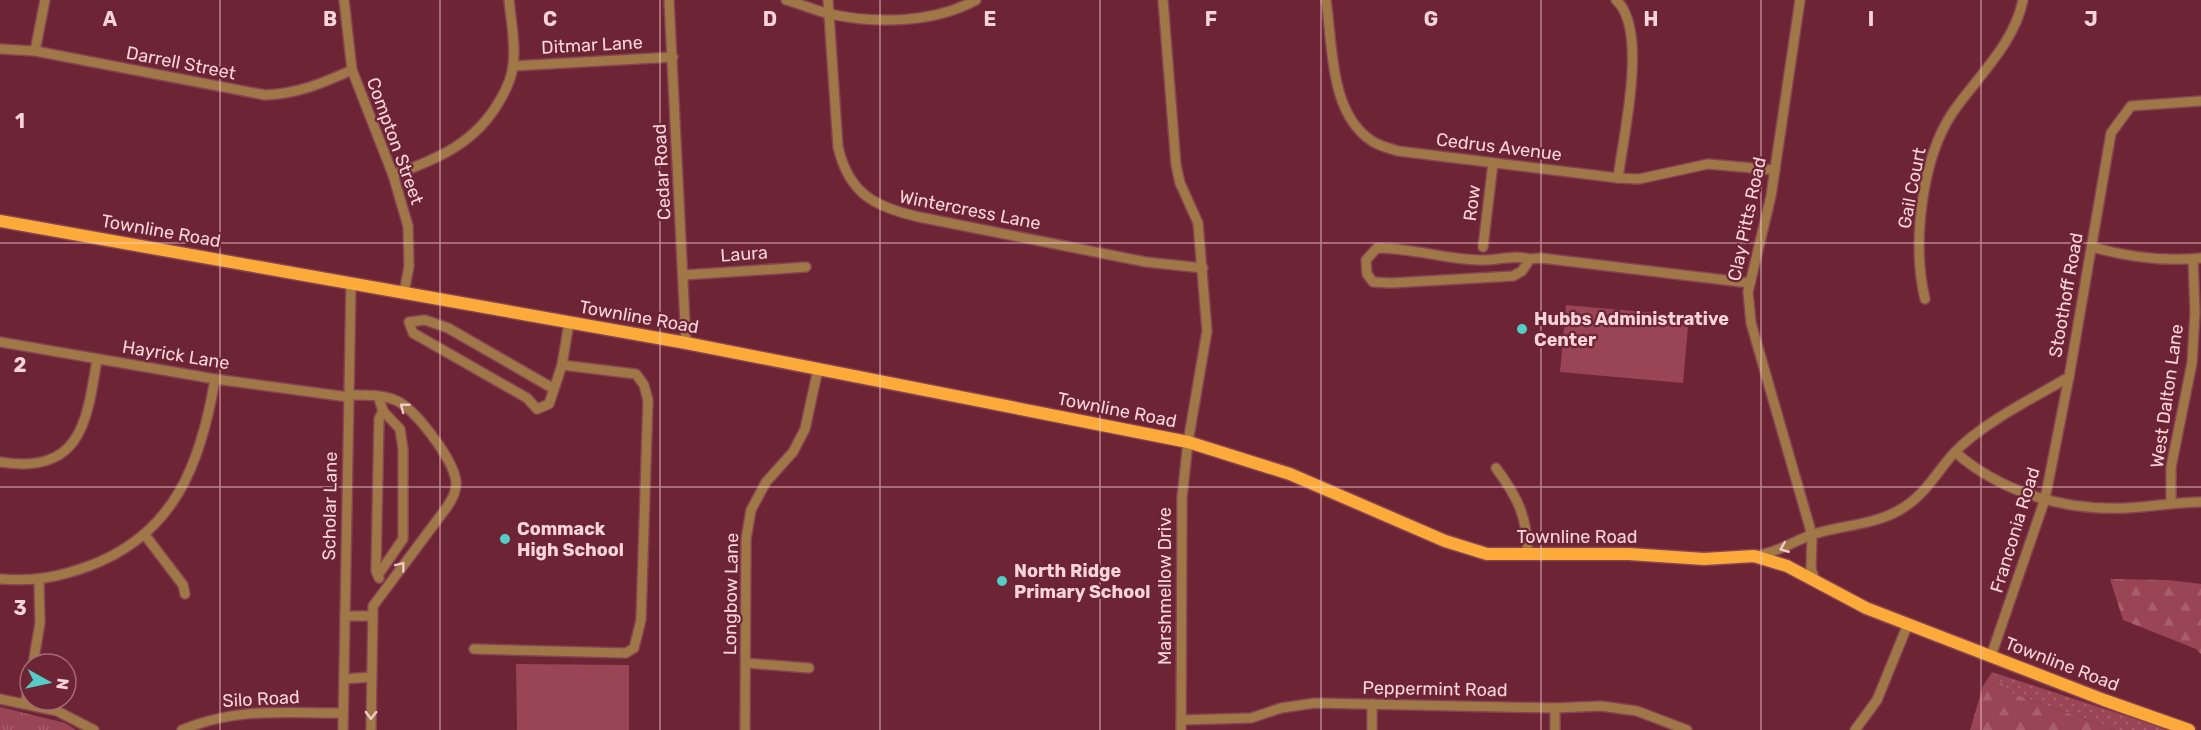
<svg xmlns="http://www.w3.org/2000/svg" width="2201" height="730" viewBox="0 0 2201 730" font-family="Rubik,sans-serif">
  <defs>
    <pattern id="grass-dots" width="8" height="8" patternUnits="userSpaceOnUse" patternTransform="scale(1.5)"><rect width="8" height="8" fill="#994555"/><path d="M2 2h.1M6 6h.1" fill="none" stroke="#a85f6d" stroke-width="1.8" stroke-linecap="round"/></pattern>
    <pattern id="forest-firs" width="22" height="20" patternUnits="userSpaceOnUse" patternTransform="scale(1.5)"><rect width="22" height="20" fill="#994555"/><path d="M5 1l3.5 6h-7zM16 11l3.5 6h-7z" fill="#a85f6d"/></pattern>
    <pattern id="park-tufts" width="24" height="20" patternUnits="userSpaceOnUse" patternTransform="scale(1.5)"><rect width="24" height="20" fill="#994555"/><path d="M3 7l-1-3M5 7V3M7 7l1-3M15 17l-1-3M17 17v-4M19 17l1-3" fill="none" stroke="#a85f6d"/></pattern>
  </defs>
  <rect width="100%" height="100%" fill="#6d2435"/>
  <!-- grass -->
  <path fill="url(#grass-dots)" d="M 1992,672 L 2169,730 L 2115,730 L 2011,693 Z"/>
  <!-- forest -->
  <g fill="url(#forest-firs)">
    <path d="M 2110,579 L 2168,580 L 2201,584 L 2201,654 L 2196,649 L 2123,620 Z"/>
    <path d="M 1992,672 L 2011,693 L 2115,730 L 1970,730 L 1983,686 Z"/>
  </g>
  <!-- park -->
  <path fill="url(#park-tufts)" d="M 0,707 L 65,723 L 76,730 L 0,730 Z"/>
  <!-- pitch -->
  <g fill="#994555">
    <path d="M 1566,305 L 1689,316 L 1683,383 L 1560,372 Z"/>
    <path d="M 516,664 L 629,665 L 629,730 L 517,730 Z"/>
  </g>
  <g fill="none" stroke-linecap="round" stroke-linejoin="round">
    <!-- minor casing -->
    <g stroke="#864453" stroke-width="12">
      <g id="minor">
        <path d="M 344,0 L 352,70 L 393,175 L 408,226 L 409,266 L 404,293"/>
        <path d="M 669,0 L 686,343"/>
        <path d="M 786,0 C 801,4 816,11 830,14 C 876,24 934,23 976,0"/>
        <path d="M 828,0 L 838,147 C 849,194 875,207 919,217 L 1146,262 L 1203,268"/>
        <path d="M 1163,0 L 1176,165 L 1180,183 L 1198,223 L 1207,331 L 1188,442 L 1182,498 L 1181,730"/>
        <path d="M 1326,0 C 1333,45 1329,113 1372,141 C 1379,146 1389,148 1398,151 L 1618,178 L 1639,179 L 1708,164 L 1775,170"/>
        <path d="M 1616,0 C 1649,29 1623,137 1618,178"/>
        <path d="M 1800,0 L 1771,196 L 1748,292 L 1751,323 L 1812,535 L 1811,569 L 1815,580"/>
        <path d="M 0,49 L 35,51 L 265,95 C 297,94 323,83 352,70"/>
        <path d="M 35,51 L 45,0"/>
        <path d="M 513,66 L 673,57"/>
        <path d="M 393,175 C 438,159 476,143 500,100 C 506,90 512,77 513,65 C 516,45 511,21 509,0"/>
        <path d="M 1483,247 L 1493,163"/>
        <path d="M 2092,247 C 2128,257 2163,262 2201,258"/>
        <path d="M 1530,259 C 1513,254 1497,261 1479,260 C 1445,259 1412,248 1377,248 L 1366,260 L 1367,274 L 1373,282 L 1391,283 L 1513,276 L 1522,271 L 1530,259 L 1541,258 L 1750,283"/>
        <path d="M 684,275 L 806,267"/>
        <path d="M 1925,299 C 1912,245 1921,159 1953,112 C 1978,76 2014,44 2023,0"/>
        <path d="M 0,342 L 215,379 L 348,397"/>
        <path d="M 554,389 L 448,328 L 425,320 L 409,322 L 413,333 L 527,398 L 537,409 L 549,404 L 562,365 L 569,323"/>
        <path d="M 348,395 C 364,395 380,394 395,400 C 415,408 453,459 456,481 C 457,491 452,499 447,507 L 373,606 L 371,730"/>
        <path d="M 1955,452 C 2002,493 2065,511 2127,508 C 2152,507 2176,502 2201,502"/>
        <path d="M 0,462 C 81,475 87,422 97,359"/>
        <path d="M 1496,468 C 1519,499 1527,517 1528,555"/>
        <path d="M 2171,503 L 2171,467 L 2192,363 L 2195,312 L 2193,259"/>
        <path d="M 145,535 L 183,585 L 185,594"/>
        <path d="M 1756,556 C 1781,551 1790,543 1811,535 C 1843,524 1877,526 1906,506 C 1927,492 1938,470 1955,452 C 1981,424 2035,397 2069,377 L 2111,133 L 2131,106 L 2201,101"/>
        <path d="M 378,575 L 403,539 L 403,449 L 400,429 L 383,411 L 378,396"/>
        <path d="M 379,578 L 376,571 L 379,419 L 383,411"/>
        <path d="M 0,579 C 33,582 59,577 89,566 C 175,534 201,463 215,379"/>
        <path d="M 345,616 L 372,616"/>
        <path d="M 474,649 L 626,653 L 634,648 L 641,620 L 648,400 L 644,385 L 636,374 L 562,365"/>
        <path d="M 1991,656 L 2045,499 L 2069,377"/>
        <path d="M 746,663 L 809,668"/>
        <path d="M 33,664 L 40,623 L 39,581"/>
        <path d="M 344,679 L 371,677"/>
        <path d="M 0,699 L 57,711 L 94,730"/>
        <path d="M 25,704 L 30,680"/>
        <path d="M 1181,720 L 1251,718 L 1281,708 L 1315,703 L 1555,708 L 1601,706 L 1637,711 L 1687,730"/>
        <path d="M 182,730 C 236,707 286,713 343,713"/>
        <path d="M 343,730 L 351,283"/>
        <path d="M 745,730 L 746,539 L 751,510 L 766,482 L 793,452 L 805,429 L 818,369"/>
        <path d="M 1372,730 L 1372,704"/>
        <path d="M 1555,730 L 1555,708"/>
        <path d="M 1855,730 L 1877,700 L 1908,624"/>
      </g>
    </g>
    <!-- major casing -->
    <g stroke="#864453" stroke-width="15">
      <path id="major" d="M 0,221 L 686,343 L 1188,442 L 1290,474 L 1445,541 L 1487,554 L 1629,554 L 1704,559 L 1754,556 L 1787,566 L 1866,608 L 2104,700 L 2189,730"/>
    </g>
    <!-- minor -->
    <use href="#minor" stroke="#a07848" stroke-width="9"/>
    <!-- major -->
    <use href="#major" stroke="#fcaa3a" stroke-width="12"/>
  </g>
  <!-- one-way arrows -->
  <defs><path id="oneway-chevron" d="M-2-3.5L2.5 0L-2 3.5" fill="none" stroke-width="1.6" stroke-linecap="round" stroke-linejoin="round" transform="scale(1.5)"/></defs>
  <g stroke="#f0cbca">
    <use href="#oneway-chevron" transform="translate(404 407) rotate(-142)"/>
    <use href="#oneway-chevron" transform="translate(1784 548) rotate(158)"/>
    <use href="#oneway-chevron" transform="translate(401 566) rotate(-52)"/>
    <use href="#oneway-chevron" transform="translate(371 715) rotate(91)"/>
  </g>
  <!-- grid -->
  <path fill="none" stroke="#f9d4d9" stroke-width="1.5" stroke-opacity="0.55" d="M 220,0 L 220,730M 440,0 L 440,730M 660,0 L 660,730M 880,0 L 880,730M 1100,0 L 1100,730M 1321,0 L 1321,730M 1541,0 L 1541,730M 1761,0 L 1761,730M 1981,0 L 1981,730M 0,243 L 2201,243M 0,487 L 2201,487"/>
  <!-- markers -->
  <g fill="#54cdc6" stroke="#6d2435" stroke-width="2">
    <circle cx="1522" cy="329" r="6"/>
    <circle cx="505" cy="539" r="6"/>
    <circle cx="1002" cy="581" r="6"/>
  </g>
  <g text-anchor="middle" stroke-width="4.5" stroke-linejoin="round" paint-order="stroke">
    <!-- street labels -->
    <g font-size="18" fill="#f9d4d9" stroke="#6d2435">
      <text transform="translate(592 45) rotate(-3)" y="6">Ditmar Lane</text>
      <text transform="translate(181 63) rotate(11)" y="6">Darrell Street</text>
      <text transform="translate(395 141) rotate(70)" y="6">Compton Street</text>
      <text transform="translate(1499 147) rotate(7)" y="6">Cedrus Avenue</text>
      <text transform="translate(662 172) rotate(-93)" y="6">Cedar Road</text>
      <text transform="translate(1912 188) rotate(-79)" y="6">Gail Court</text>
      <text transform="translate(1472 203) rotate(-83)" y="6">Row</text>
      <text transform="translate(970 210) rotate(11)" y="6">Wintercress Lane</text>
      <text transform="translate(1747 219) rotate(-78)" y="6">Clay Pitts Road</text>
      <text transform="translate(161 231) rotate(10)" y="6">Townline Road</text>
      <text transform="translate(744 254) rotate(-4)" y="6">Laura</text>
      <text transform="translate(2066 295) rotate(-80)" y="6">Stoothoff Road</text>
      <text transform="translate(639 317) rotate(10)" y="6">Townline Road</text>
      <text transform="translate(176 355) rotate(9)" y="6">Hayrick Lane</text>
      <text transform="translate(2167 396) rotate(-82)" y="6">West Dalton Lane</text>
      <text transform="translate(1117 410) rotate(11)" y="6">Townline Road</text>
      <text transform="translate(330 506) rotate(-89)" y="6">Scholar Lane</text>
      <text transform="translate(2015 530) rotate(-73)" y="6">Franconia Road</text>
      <text x="1577" y="543">Townline Road</text>
      <text transform="translate(1165 586) rotate(-90)" y="6">Marshmellow Drive</text>
      <text transform="translate(731 594) rotate(-89)" y="6">Longbow Lane</text>
      <text transform="translate(2062 664) rotate(21)" y="6">Townline Road</text>
      <text transform="translate(1435 689) rotate(1)" y="6">Peppermint Road</text>
      <text transform="translate(261 699) rotate(-3)" y="6">Silo Road</text>
    </g>
    <!-- poi labels -->
    <g font-size="18" font-weight="bold" fill="#f9d4d9" stroke="#6d2435" text-anchor="start">
      <text x="1534" y="325">Hubbs Administrative<tspan x="1534" dy="21">Center</tspan></text>
      <text x="517" y="535">Commack<tspan x="517" dy="21">High School</tspan></text>
      <text x="1014" y="577">North Ridge<tspan x="1014" dy="21">Primary School</tspan></text>
    </g>
  </g>
  <g font-size="20" text-anchor="middle" font-weight="bold" fill="#f9d4d9" stroke="#6d2435" stroke-width="4.5" stroke-linejoin="round" paint-order="stroke">
    <text x="110" y="26">A</text>
    <text x="330" y="26">B</text>
    <text x="550" y="26">C</text>
    <text x="770" y="26">D</text>
    <text x="990" y="26">E</text>
    <text x="1211" y="26">F</text>
    <text x="1431" y="26">G</text>
    <text x="1651" y="26">H</text>
    <text x="1871" y="26">I</text>
    <text x="2091" y="26">J</text>
    <text x="20" y="128">1</text>
    <text x="20" y="372">2</text>
    <text x="20" y="615">3</text>
  </g>
  <!-- north arrow -->
  <g transform="translate(48 682) rotate(98)"><circle r="28" fill="#6d2435" stroke="#a56a77" stroke-width="1.5"/>
  <path d="M0-4.5L10 22L0 15L-10 22Z" fill="#54cdc6"/>
  <text y="-9" font-size="16" font-weight="bold" text-anchor="middle" fill="#f9d4d9">N</text>
  </g>
</svg>
